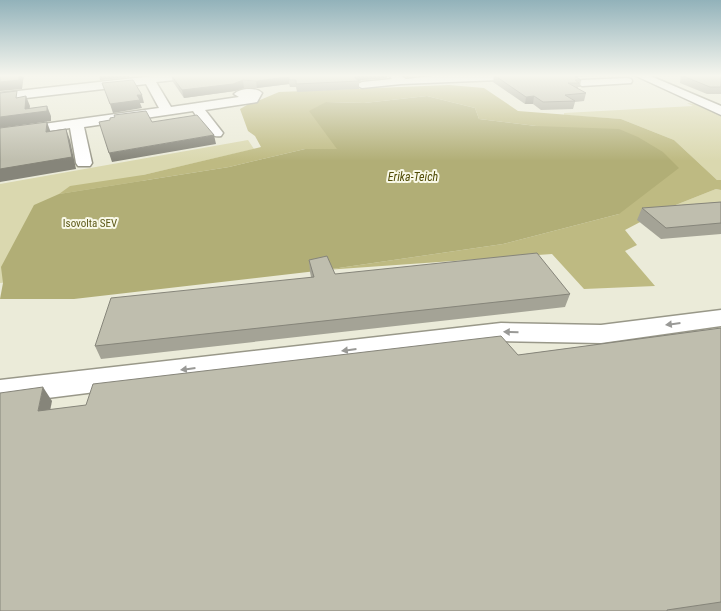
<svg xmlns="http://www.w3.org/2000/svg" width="721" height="611" viewBox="0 0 721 611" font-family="'Roboto Condensed',sans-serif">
  <rect width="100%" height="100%" fill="#ebebd9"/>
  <!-- green -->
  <g fill="#dad8af">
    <path d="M 687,103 L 695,104 L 721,115 L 721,180 L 717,180 L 674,140 L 621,119 L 564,115 L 564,113 L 693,106 Z"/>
    <path d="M 248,140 L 254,149 L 143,175 L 148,273 L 0,283 L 0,147 L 6,146 L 0,184 Z"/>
    <path d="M 716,189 L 721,190 L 721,212 L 663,210 Z"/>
  </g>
  <!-- forest -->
  <path fill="#beba82" d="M 449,85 L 484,88 L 518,111 L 621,119 L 674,140 L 717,180 L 721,180 L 721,190 L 716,189 L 663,210 L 625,230 L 637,245 L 625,251 L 655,286 L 584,289 L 552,254 L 325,270 L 503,244 L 619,214 L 536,126 L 479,119 L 475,108 L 427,96 L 364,103 L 326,102 L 338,150 L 305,149 L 229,167 L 59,194 L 70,186 L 143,175 L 261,147 L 255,136 L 248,131 L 240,109 L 247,105 L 247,102 L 260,100 L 279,92 Z"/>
  <!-- water -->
  <path fill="#b1ae76" d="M 427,96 L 475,108 L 479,119 L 536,126 L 619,129 L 638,137 L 663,152 L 679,168 L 619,214 L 503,244 L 325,270 L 74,299 L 0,299 L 3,283 L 1,267 L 34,205 L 59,194 L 229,167 L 305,149 L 337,149 L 309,111 L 326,102 L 364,103 Z"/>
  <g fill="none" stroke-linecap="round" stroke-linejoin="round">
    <!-- minor casing -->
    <g stroke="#999889" stroke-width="3">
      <g id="minor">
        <path d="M 162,75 L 197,75 L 192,78 L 156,82 L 171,107 L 239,97 L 234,94 C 240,88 256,87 262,93 L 257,102 L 205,110 L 223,133 L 221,136 C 208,139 200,121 193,111 L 84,127 L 92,163 L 90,166 L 78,166 L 76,163 L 70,128 L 0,138 L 0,130 L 159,108 L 146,84 L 0,101 L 0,93 Z"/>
        <path d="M 389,75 L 400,75 L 406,79 L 442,75 L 502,75 L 503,77 L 498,80 L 401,84 L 362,88 L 356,85 L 362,82 L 392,79 Z"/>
        <path d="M 634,75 L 648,75 L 721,106 L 721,115 Z"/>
        <path d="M 627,78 L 631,79 L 632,81 L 631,83 L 582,86 L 576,83 L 582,80 Z"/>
        <path d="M 721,310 L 721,326 L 601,343 L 501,341 L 0,404 L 0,380 L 501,323 L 601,325 Z"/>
      </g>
    </g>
    <!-- minor -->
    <use href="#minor" fill="#fff" fill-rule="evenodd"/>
  </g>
  <!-- wall -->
  <g fill="#a4a396">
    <path d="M 171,75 L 387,78 L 361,80 L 359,82 L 359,89 L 297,92 L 296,87 L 290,87 L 289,84 L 257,88 L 244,88 L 235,91 L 184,98 L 173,82 Z"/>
    <path d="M 494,75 L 577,77 L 581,80 L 580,87 L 578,87 L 578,89 L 586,93 L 584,101 L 575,102 L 573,109 L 541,110 L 533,104 L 525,104 L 493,82 Z"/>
    <path d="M 681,75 L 721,75 L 721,94 L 707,94 L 680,83 Z"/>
    <path d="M 721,202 L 721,234 L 661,239 L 637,220 L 642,208 Z"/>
    <path d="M 309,260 L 335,274 L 570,294 L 565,307 L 101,359 L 95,346 L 311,277 L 310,272 Z"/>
    <path d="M 721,328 L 721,611 L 0,611 L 52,401 L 50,410 L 518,355 Z"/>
  </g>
  <!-- shaded-wall -->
  <g fill="#86857a">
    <path d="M 19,75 L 24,75 L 22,89 L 0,91 L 0,82 Z"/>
    <path d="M 99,75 L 129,75 L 129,77 L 100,80 Z"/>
    <path d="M 358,75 L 387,75 L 387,78 L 361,80 L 359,82 L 354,77 Z"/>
    <path d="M 407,75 L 424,75 L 406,77 Z"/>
    <path d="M 572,75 L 607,75 L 577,77 L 577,80 Z"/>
    <path d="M 289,77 L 289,84 L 257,88 L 256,81 Z"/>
    <path d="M 243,80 L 244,88 L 235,91 L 184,98 L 182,90 Z"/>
    <path d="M 137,95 L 142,95 L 144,103 L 140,103 L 142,108 L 113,113 L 110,104 Z"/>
    <path d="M 26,96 L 30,106 L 29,113 L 47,106 L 51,116 L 51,121 L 0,128 L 0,117 Z"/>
    <path d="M 534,96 L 533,104 L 525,104 L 526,97 Z"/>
    <path d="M 47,122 L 51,133 L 46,132 Z"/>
    <path d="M 66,129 L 70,140 L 76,169 L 0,182 L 0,169 Z"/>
    <path d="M 214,135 L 216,144 L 112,162 L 109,153 Z"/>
    <path d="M 43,387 L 52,401 L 47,425 L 38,411 Z"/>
  </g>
  <!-- building -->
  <g fill="#bfbeae" stroke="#86857a">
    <path d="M 0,75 L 19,75 L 19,80 L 0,82 Z"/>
    <path d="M 171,75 L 358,75 L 354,77 L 359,81 L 296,84 L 296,80 L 289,80 L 289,77 L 256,81 L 243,80 L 233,84 L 182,90 Z"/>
    <path d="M 494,75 L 575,75 L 574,76 L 581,80 L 575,80 L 579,83 L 568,83 L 586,93 L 565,95 L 575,101 L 543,102 L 534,96 L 526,97 Z"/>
    <path d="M 683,75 L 721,75 L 721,87 L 710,87 L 683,76 Z"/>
    <path d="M 133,80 L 142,95 L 137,95 L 140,100 L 110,104 L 102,83 Z"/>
    <path d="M 17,91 L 16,98 L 26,96 L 25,109 L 47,106 L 47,111 L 0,117 L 0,93 Z"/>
    <path d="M 146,111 L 152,122 L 197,115 L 214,135 L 109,153 L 99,122 L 110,120 L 110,118 L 115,117 L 114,115 Z"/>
    <path d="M 47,122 L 46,132 L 66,129 L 72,157 L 0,169 L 0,128 Z"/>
    <path d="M 721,202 L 721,223 L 666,228 L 642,208 Z"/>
    <path d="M 537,253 L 570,294 L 95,346 L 111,298 L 314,277 L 309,260 L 327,256 L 335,274 Z"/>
    <path d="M 721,328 L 721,602 L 667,610 L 667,611 L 0,611 L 0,393 L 43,387 L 38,411 L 86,405 L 93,384 L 501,336 L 518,355 Z"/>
  </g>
  <!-- one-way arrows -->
  <defs><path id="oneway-solid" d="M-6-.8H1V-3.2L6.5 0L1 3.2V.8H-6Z" transform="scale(1.25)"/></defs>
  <g fill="#999996">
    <use href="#oneway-solid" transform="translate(673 324) rotate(173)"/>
    <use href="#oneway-solid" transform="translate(511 332) rotate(-179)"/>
    <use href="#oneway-solid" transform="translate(349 350) rotate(173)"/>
    <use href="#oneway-solid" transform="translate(188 369) rotate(173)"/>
  </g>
  <!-- sky -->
  <linearGradient id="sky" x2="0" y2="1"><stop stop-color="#92b2ba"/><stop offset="0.47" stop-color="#f6f6ee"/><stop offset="1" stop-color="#f6f6ee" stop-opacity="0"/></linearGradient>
  <rect width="721" height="161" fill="url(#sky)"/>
  <g text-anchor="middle" stroke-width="4" stroke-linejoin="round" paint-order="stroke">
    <!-- far-park labels -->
    <g font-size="11" fill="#5e5a19" stroke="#f8f8e7">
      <text x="90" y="227">Isovolta SEV</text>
    </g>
    <!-- far-water labels -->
    <g font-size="12" font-style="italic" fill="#514c06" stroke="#f8f8e7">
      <text x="413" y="181">Erika-Teich</text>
    </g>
  </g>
</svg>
